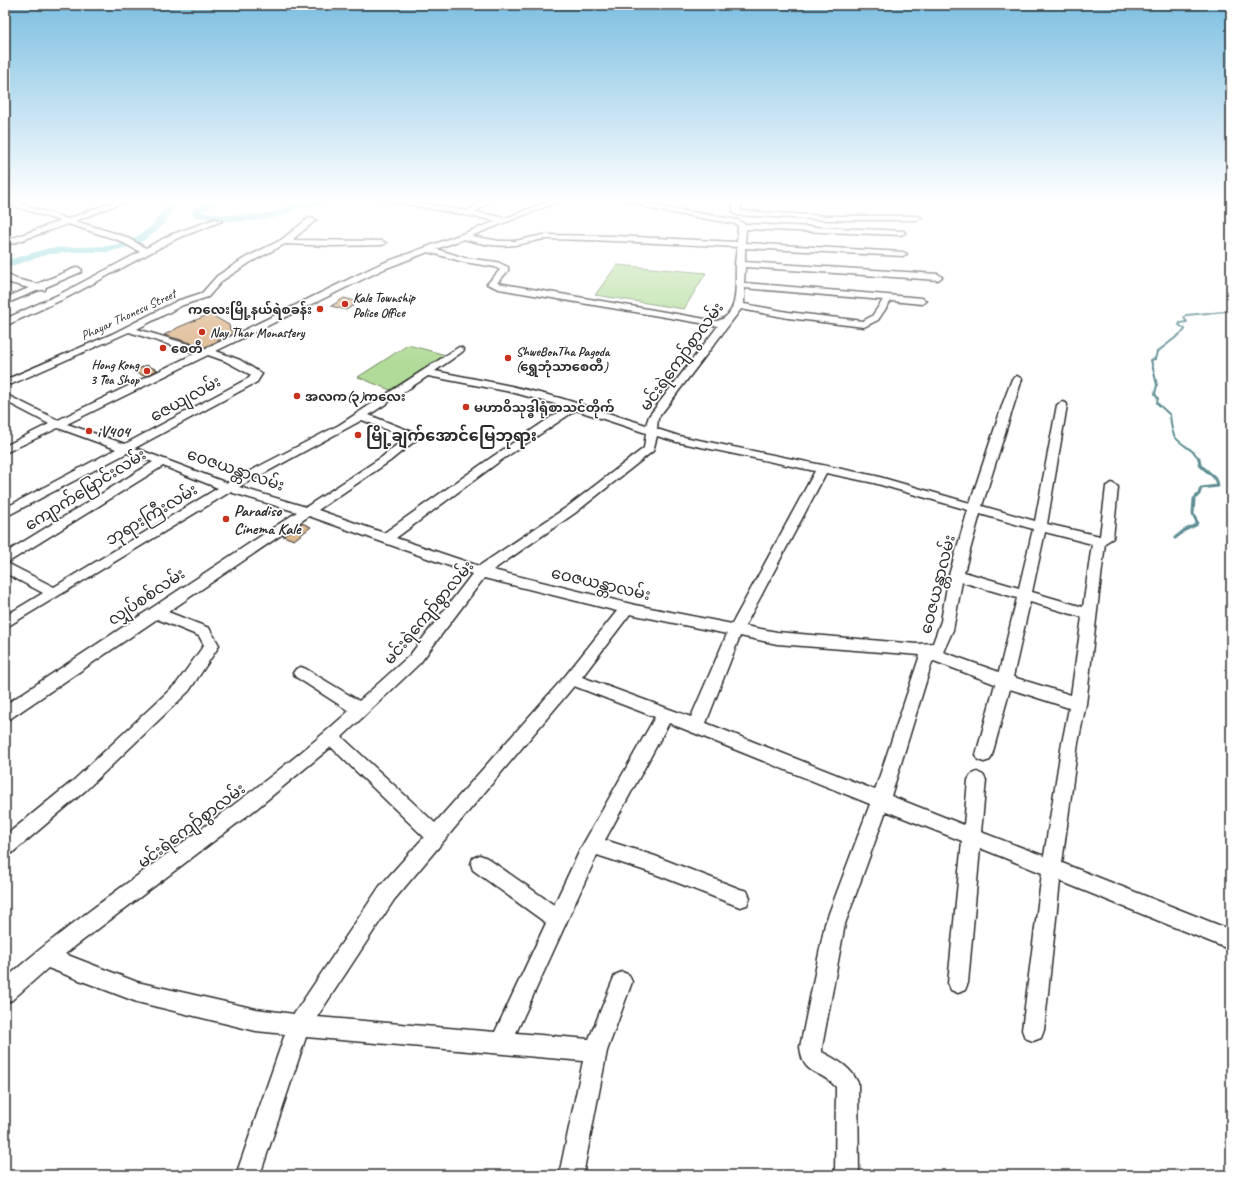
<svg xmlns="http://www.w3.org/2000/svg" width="1236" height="1180" viewBox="0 0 1236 1180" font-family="Caveat,'Noto Sans Myanmar',sans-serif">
  <rect width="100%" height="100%" fill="#fff"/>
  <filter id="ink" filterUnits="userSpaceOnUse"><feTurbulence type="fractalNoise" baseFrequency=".025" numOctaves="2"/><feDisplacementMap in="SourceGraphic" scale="8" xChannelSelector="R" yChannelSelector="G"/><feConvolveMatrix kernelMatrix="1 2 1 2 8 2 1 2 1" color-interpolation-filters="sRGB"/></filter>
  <g filter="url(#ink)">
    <!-- green -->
    <g fill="#b1db98" stroke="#6e8362">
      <path d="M 617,265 L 706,273 L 684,309 L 595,295 Z"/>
      <path d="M 408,345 L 446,355 L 390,390 L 358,377 Z"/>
    </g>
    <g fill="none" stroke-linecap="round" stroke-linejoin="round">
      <!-- stream-far2 -->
      <path stroke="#5d8d92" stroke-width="1.5" d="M 1197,314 L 1231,311"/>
      <!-- stream-far1 -->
      <path stroke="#5d8d92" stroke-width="2" d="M 1199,459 C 1194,449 1182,446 1175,437 C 1171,431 1171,422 1170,415 L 1157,403 L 1158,398 L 1155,394 L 1157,385 L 1151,360 L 1155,359 L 1157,352 L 1184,331 L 1185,329 L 1179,325 L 1180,323 L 1187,322 L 1184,318 L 1186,315 L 1209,313"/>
      <!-- stream -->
      <path stroke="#5d8d92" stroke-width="3" d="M 1175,538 L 1185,530 L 1196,525 L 1197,522 L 1193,514 L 1194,499 L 1199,494 L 1201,488 L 1218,486 L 1214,477 L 1200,465 L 1199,458"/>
      <!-- river -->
      <g fill="#7ecfd6" fill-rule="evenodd">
        <path d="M 172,199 L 185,199 L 173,208 L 164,223 L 156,232 L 136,245 L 108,252 L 73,252 L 49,254 L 5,268 L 5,261 L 49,248 L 108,246 L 130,241 L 152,226 L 166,205 Z"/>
        <path d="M 211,199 L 222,199 L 202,212 L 227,215 L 259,214 L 276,212 L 292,204 L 304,201 L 336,199 C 328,206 313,205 303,207 C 295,208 288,214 280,216 C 254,224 220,222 194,216 L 192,214 L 195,208 Z"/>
      </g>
    </g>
    <!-- building -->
    <g fill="#ddb78e" stroke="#2b2b2b">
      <path d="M 344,298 L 359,302 L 346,310 L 331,306 Z"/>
      <path d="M 210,314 L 229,325 L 230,330 L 235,333 L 205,347 L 164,335 L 179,327 Z"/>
      <path d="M 146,365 L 158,370 L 145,376 L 133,372 Z"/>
      <path d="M 302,523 L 311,527 L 294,540 L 283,536 Z"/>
    </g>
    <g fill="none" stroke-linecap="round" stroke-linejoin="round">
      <!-- minor casing -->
      <g stroke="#2b2b2b" stroke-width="3">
        <g id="minor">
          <path d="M 5,199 L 68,219 L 120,199 L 131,199 L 75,221 L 124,236 L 146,248 L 170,235 L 215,219 L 222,221 L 176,239 L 68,297 L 5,326 L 5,319 L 62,293 L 140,252 L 118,240 L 68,224 L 5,246 L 5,241 L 60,221 L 5,203 Z"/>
          <path d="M 379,199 L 397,199 L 467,211 L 485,199 L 494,199 L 475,212 L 506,218 L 554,199 L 565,199 L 471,236 L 499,241 L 515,241 L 543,235 L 615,236 L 737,242 L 738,226 L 736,224 L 655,210 L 624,199 L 636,199 L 656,206 L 738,220 L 744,224 L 904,231 L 905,233 L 901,235 L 746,229 L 745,243 L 903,252 L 907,254 L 903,256 L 745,248 L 745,262 L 938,274 L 942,277 L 938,280 L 745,267 L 744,283 L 922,298 L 926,301 L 922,304 L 891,301 L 878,320 L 864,327 L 788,318 L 741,309 L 658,418 L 657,429 L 679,436 L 876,476 L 970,503 L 1003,403 L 1012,379 L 1017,376 L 1022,379 L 982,506 L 1035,521 L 1057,405 L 1062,402 L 1066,403 L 1067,405 L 1047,524 L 1100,536 L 1106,487 L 1112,483 L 1118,487 L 1113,538 L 1105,543 L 1086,704 L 1078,743 L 1062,863 L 1231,930 L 1231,950 L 1060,881 L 1044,1030 L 1041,1038 L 1033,1041 L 1025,1038 L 1022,1030 L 1042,873 L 980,848 L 968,983 L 965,990 L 958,993 L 951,990 L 948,983 L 962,841 L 886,811 L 845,924 L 822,1047 L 822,1052 C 837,1060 851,1067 858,1083 L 859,1175 L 835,1175 L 836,1087 C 819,1068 803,1077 800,1047 L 825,924 L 870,804 L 669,723 L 605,840 L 655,856 L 740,889 L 747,891 L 750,898 L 747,905 L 740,907 L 655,874 L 597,855 L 516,1033 L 589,1039 L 615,975 L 622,972 L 629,975 L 632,982 L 607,1051 L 583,1175 L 559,1175 L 583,1061 L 306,1037 L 260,1175 L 236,1175 L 285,1034 L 256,1031 L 137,1002 L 48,968 L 12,1000 L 5,1003 L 5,979 C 41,947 80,918 119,889 C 197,832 277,776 349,711 L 296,677 L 293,673 L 296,669 L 301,667 L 306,669 L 359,701 L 410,655 L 472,574 L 309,516 L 168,612 L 209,628 L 219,645 L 217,649 L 189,691 L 86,790 L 12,853 L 5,856 L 5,836 L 74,780 L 177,683 L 204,645 L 199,636 L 157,619 L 11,718 L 5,720 L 5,705 L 297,512 L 230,492 L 5,628 L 5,616 L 43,593 L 5,573 L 5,553 L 153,462 L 127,453 L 5,517 L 5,508 L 116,449 L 58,428 L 5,453 L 5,446 L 49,424 L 5,401 L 5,394 L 58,420 L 196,353 L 129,332 L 12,384 L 5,384 L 5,380 L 112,334 L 177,301 L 202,293 L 217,276 L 245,258 L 281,240 L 309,218 L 316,220 L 292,240 L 382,241 L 386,243 L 382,245 L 333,246 L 285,244 L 251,262 L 223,280 L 208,297 L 183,305 L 137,329 L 205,349 L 378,265 L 497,221 ZM 464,239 C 480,244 498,247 515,245 C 526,244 537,239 548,239 C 611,240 674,244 737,247 L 735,264 L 736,266 C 735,285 740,315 717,321 L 503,284 L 497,283 L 508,271 L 508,267 L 497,262 L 465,258 L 436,249 ZM 428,252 L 464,262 L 495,267 L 500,270 L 487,284 L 499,289 L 718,326 L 649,416 L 646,425 L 560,398 L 511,386 L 435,371 L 462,352 L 464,350 L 462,348 L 459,347 L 339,425 L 227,483 L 135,448 L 257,382 L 262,374 L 240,360 L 216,351 L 384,269 ZM 744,288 L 883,300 L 872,316 L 863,321 L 788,312 L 744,304 ZM 208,355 L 225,361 L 251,375 L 249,378 L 125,444 L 67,424 ZM 428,376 L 511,392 L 566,407 L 492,457 L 384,533 L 318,510 L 390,461 L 416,440 L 418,438 L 415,433 L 369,415 ZM 576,410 L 646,433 L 644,448 L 567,507 L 479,566 L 396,538 L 500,461 ZM 362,420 L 406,437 L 382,457 L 306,507 L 239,487 ZM 657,436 L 677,442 L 815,471 L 732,624 L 635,605 L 493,570 L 575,513 L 653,451 ZM 163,466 L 218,488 L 54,587 L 7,563 ZM 826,473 L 874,483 L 968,510 L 949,575 L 941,621 L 933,643 L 917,644 L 777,632 L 745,626 ZM 980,514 L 1033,529 L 1019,588 L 964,572 ZM 1045,532 L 1092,544 L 1083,607 L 1032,592 ZM 484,578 L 617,611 L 566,675 L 435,823 L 342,737 L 420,663 ZM 962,582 L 1017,598 L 999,672 L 943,652 L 953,630 ZM 1030,602 L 1082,617 L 1071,695 L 1013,677 ZM 630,614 L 727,634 L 691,717 L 582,677 ZM 740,636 L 777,644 L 920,655 L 875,790 L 706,723 ZM 934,661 L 995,684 L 976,755 L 978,760 L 984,762 L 990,760 L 992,755 L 1010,689 L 1069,708 L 1062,743 L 1044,856 L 981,832 L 986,780 L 983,775 L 977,772 L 971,775 L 968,780 L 964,825 L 891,796 L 932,662 ZM 574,686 L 655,717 L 581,848 L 554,905 L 487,858 L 480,855 L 473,858 L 471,864 L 473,870 L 546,923 L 495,1032 L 317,1017 L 394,900 ZM 331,747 L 424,837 L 380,886 L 294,1014 L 256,1009 L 137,982 L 65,954 L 256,809 Z"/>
          <path d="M 733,199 L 741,199 L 741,211 L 829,216 L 918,216 L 922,218 L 918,220 L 829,220 L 737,215 L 733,213 Z"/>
          <path d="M 78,267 L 82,270 L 81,272 L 46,287 L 45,290 L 39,290 L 5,304 L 5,298 L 29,288 L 10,283 L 5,280 L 5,273 L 16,279 L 37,284 Z"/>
        </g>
      </g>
      <!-- minor -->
      <use href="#minor" fill="#fff" fill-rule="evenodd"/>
    </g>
  </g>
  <!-- sky -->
  <linearGradient id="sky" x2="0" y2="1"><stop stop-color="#7dbfe1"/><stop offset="0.55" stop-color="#fff"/><stop offset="1" stop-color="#fff" stop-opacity="0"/></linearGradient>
  <rect width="1236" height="365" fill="url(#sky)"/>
  <!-- markers -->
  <g fill="#c8321e" stroke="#fff" stroke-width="1.5">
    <circle cx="345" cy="304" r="4"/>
    <circle cx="320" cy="309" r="4"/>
    <circle cx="202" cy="332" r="4"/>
    <circle cx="163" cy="348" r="4"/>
    <circle cx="508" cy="358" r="4"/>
    <circle cx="147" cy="371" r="4"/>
    <circle cx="297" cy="396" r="4"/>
    <circle cx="466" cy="407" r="4"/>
    <circle cx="89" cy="431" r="4"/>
    <circle cx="358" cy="435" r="4"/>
    <circle cx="226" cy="519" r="4"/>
  </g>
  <g text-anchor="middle" stroke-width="3.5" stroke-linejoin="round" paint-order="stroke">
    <!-- far-poi labels -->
    <g font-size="13" font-weight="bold" fill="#2b2b2b" stroke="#fff" text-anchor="start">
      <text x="353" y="302">Kale Township<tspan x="353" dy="15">Police Office</tspan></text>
      <text x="312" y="314" text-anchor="end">ကလေးမြို့နယ်ရဲစခန်း</text>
      <text x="210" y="337">Nay Thar Monastery</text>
      <text x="171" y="353">စေတီ</text>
      <text x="516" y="356">ShweBonTha Pagoda<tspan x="516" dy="15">(ရွှေဘုံသာစေတီ)</tspan></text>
      <text x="139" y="369" text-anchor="end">Hong Kong<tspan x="139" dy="15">3 Tea Shop</tspan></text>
      <text x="305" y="401">အလက(၃)ကလေး</text>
      <text x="474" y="412">မဟာဝိသုဒ္ဓါရုံစာသင်တိုက်</text>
    </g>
    <!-- far-street labels -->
    <g font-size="13" fill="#2b2b2b" stroke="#fff">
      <text transform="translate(128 314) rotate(-25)" y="5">Phayar Thonesu Street</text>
    </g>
    <!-- street labels -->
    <g font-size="16" fill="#2b2b2b" stroke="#fff">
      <text transform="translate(681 356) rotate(-54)" y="6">မင်းရဲကျော်စွာလမ်း</text>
      <text transform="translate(185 398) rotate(-29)" y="6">ဇေယျလမ်း</text>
      <text transform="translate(236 469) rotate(19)" y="6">ဝေဇယန္တာလမ်း</text>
      <text transform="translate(85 489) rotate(-32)" y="6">ကျောက်မြောင်းလမ်း</text>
      <text transform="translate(151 514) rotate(-31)" y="6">ဘုရားကြီးလမ်း</text>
      <text transform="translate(601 583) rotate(13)" y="6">ဝေဇယန္တာလမ်း</text>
      <text transform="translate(937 584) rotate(-76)" y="6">ဝေဇယန္တာလမ်း</text>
      <text transform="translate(146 596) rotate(-34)" y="6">လျှပ်စစ်လမ်း</text>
      <text transform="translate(428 612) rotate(-50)" y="6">မင်းရဲကျော်စွာလမ်း</text>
      <text transform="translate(191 825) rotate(-37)" y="6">မင်းရဲကျော်စွာလမ်း</text>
    </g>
    <!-- poi labels -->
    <g font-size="16" font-weight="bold" fill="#2b2b2b" stroke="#fff" text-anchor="start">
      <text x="97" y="437">iV404</text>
      <text x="366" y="441">မြို့ချက်အောင်မြေဘုရား</text>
      <text x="234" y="516">Paradiso<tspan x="234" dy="18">Cinema Kale</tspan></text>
    </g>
  </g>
  <!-- margin -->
  <rect width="1236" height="1180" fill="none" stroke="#fff" stroke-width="20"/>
  <rect x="10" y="10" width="1216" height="1160" fill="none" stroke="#2b2b2b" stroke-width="1.5" filter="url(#ink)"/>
</svg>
